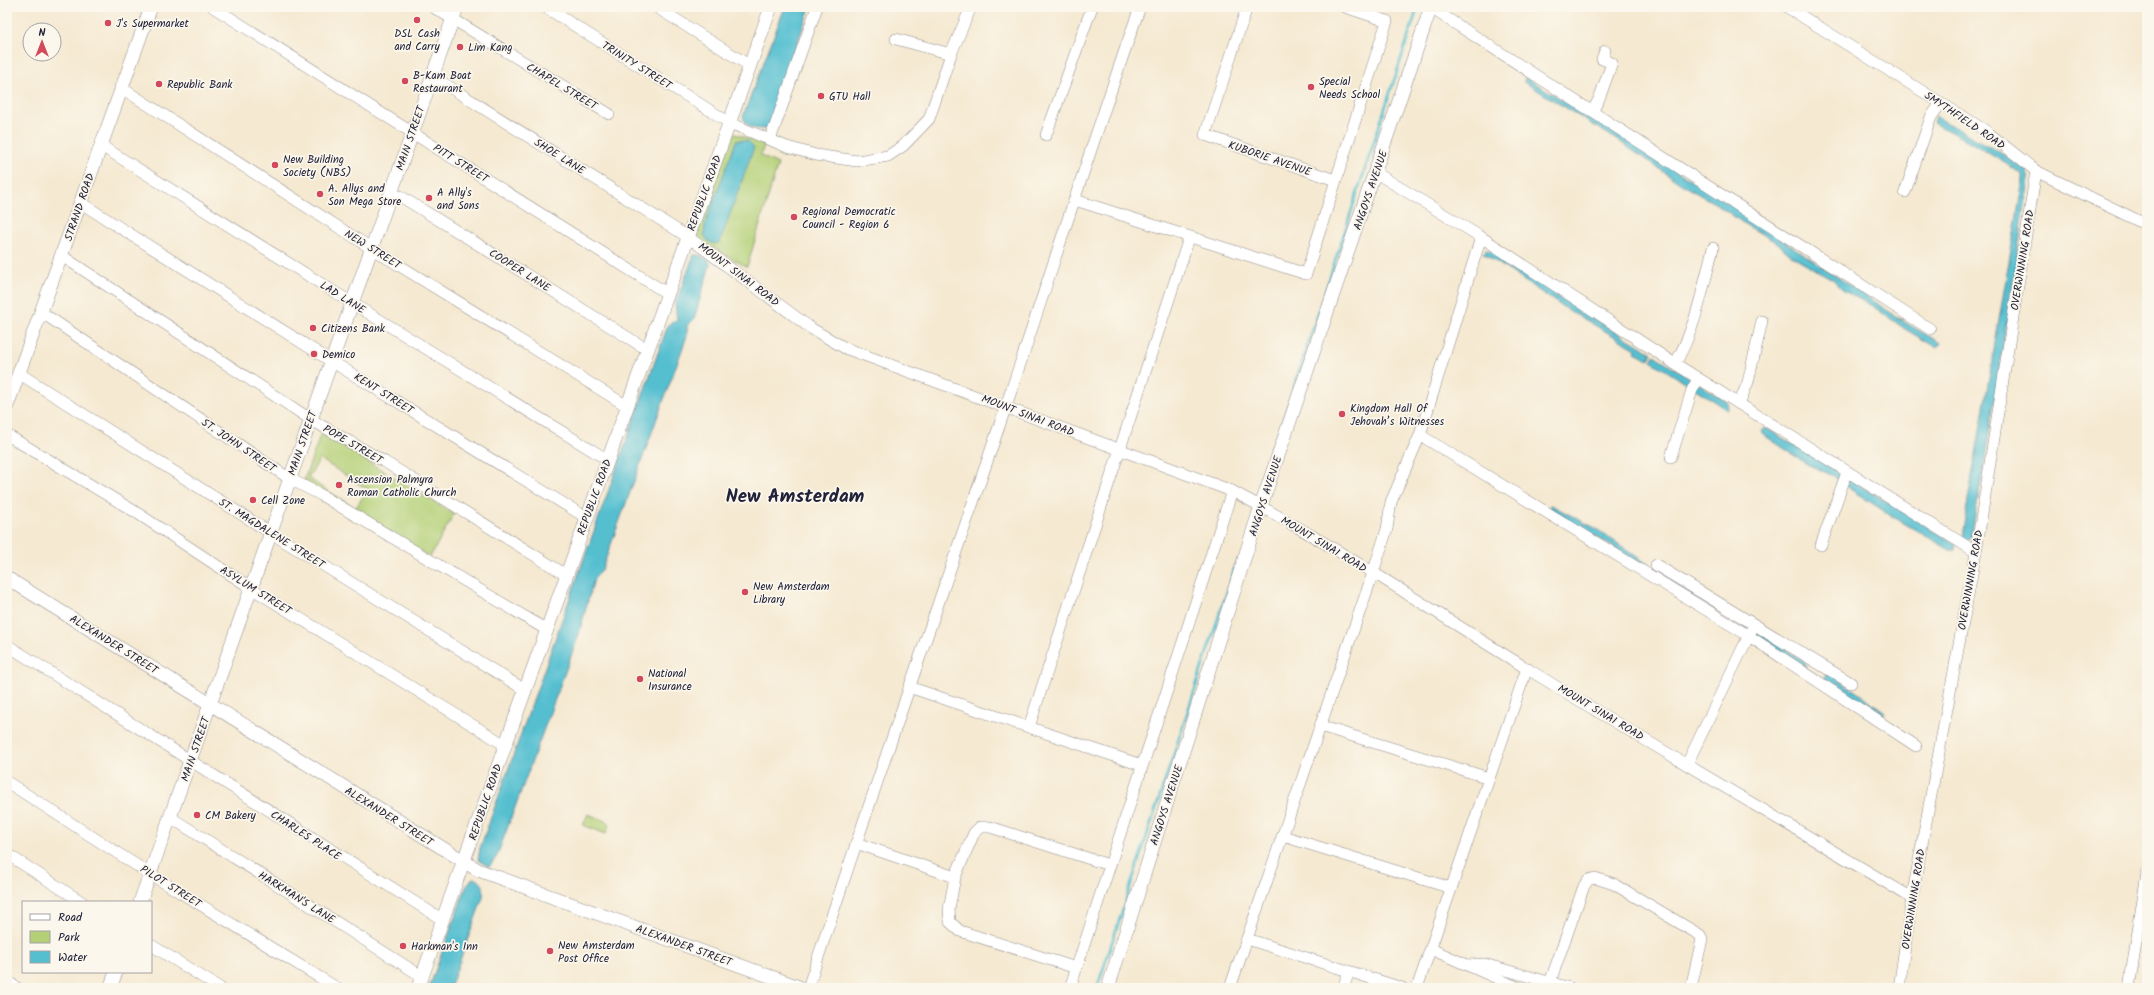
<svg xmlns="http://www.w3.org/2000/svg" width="2154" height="995" viewBox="0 0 2154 995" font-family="Kalam,sans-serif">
  <rect width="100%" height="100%" fill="#fbf7ec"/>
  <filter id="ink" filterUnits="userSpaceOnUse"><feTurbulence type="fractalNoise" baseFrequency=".025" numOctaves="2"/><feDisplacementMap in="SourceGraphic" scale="8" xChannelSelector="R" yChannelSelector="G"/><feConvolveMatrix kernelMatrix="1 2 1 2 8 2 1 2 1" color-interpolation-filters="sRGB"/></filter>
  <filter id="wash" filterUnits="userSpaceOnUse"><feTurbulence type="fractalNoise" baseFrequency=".012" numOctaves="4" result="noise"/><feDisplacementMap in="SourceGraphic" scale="16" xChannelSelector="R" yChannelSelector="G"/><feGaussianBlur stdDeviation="0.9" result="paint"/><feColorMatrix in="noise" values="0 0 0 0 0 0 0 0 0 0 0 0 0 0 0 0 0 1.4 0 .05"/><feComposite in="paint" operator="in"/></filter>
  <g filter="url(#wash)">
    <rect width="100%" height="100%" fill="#f5e9d1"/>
    <!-- green -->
    <g fill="#b4d077" stroke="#6b7959" fill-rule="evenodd">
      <path d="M 733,133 L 764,144 L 761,156 L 778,164 L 747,267 L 695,237 Z"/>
      <path d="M 321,433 L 454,514 L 430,557 L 304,480 ZM 320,459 L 370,491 L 366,497 L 364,495 L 355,509 L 308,478 Z"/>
      <path d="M 588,814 L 610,823 L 606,834 L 583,825 Z"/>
    </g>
    <!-- water -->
    <g fill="#55bfd0" stroke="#3c7086">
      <path d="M 785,7 L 810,7 L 769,125 L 765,129 C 754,129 746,128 743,116 Z"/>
      <path d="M 1525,77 L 1714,194 L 1909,325 L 1941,343 L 1937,348 L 1905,329 L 1874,307 L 1844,291 L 1834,280 L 1791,255 L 1774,241 L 1746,225 L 1718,205 L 1684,186 L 1619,141 L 1524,82 Z"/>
      <path d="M 1935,116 L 2025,167 L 2029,179 C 2010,298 1993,418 1971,538 L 1968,541 L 1962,539 L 1963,530 L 2023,180 L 2021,173 L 1972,143 L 1933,123 Z"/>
      <path d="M 740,140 L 748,141 L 754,147 L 720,242 L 715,244 L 708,241 L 704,235 L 705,224 L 736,141 Z"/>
      <path d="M 1486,250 L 1493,252 L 1608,327 L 1652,353 L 1649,359 L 1635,352 L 1636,349 L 1560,305 L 1483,253 Z"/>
      <path d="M 694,255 L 699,255 L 709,261 L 710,265 L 694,319 L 687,325 L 687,336 L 602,569 L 594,579 L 578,637 L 497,856 L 489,867 L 478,860 L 480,848 L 668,325 L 677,320 L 675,304 Z"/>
      <path d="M 1654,355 L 1726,401 L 1729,405 L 1727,409 L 1651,361 Z"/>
      <path d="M 1766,428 L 1956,544 L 1955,550 L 1950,550 L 1895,518 L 1847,487 L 1836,477 L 1807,464 L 1764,435 L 1762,430 Z"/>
      <path d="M 1551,505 L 1595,528 L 1656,570 L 1748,627 L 1748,629 L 1553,511 L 1549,506 Z"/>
      <path d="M 1756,631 L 1805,661 L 1805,668 L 1754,633 Z"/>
      <path d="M 1831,674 L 1885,712 L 1883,715 L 1880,717 L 1825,681 L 1825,675 Z"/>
      <path d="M 473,878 C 484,882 484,886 483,897 L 450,988 L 429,988 L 466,887 Z"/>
    </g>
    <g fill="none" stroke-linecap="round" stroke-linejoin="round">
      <!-- stream -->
      <g stroke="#55bfd0" stroke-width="2.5">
        <path d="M 1271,457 L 1418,7"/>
        <path d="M 1097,988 L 1237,561"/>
      </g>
    </g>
  </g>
  <g filter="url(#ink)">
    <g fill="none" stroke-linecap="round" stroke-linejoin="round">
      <!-- minor casing -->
      <g stroke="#8c8686" stroke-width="12">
        <g id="minor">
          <path d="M 213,7 L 668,294"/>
          <path d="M 433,7 L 609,114"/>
          <path d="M 545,7 L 730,123 L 787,147 L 816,155 L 857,161 L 888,156 L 903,146 L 929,119 L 951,54 L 971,7"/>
          <path d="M 656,7 L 750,66"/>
          <path d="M 1247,7 L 1205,135 L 1335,180"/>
          <path d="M 1787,7 L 1986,131 L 2036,171 L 2147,225"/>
          <path d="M 1431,8 L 1930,329"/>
          <path d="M 896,39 L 951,54"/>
          <path d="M 432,76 L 688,237 L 812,329 L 845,348 L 1232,491 C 1333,544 1428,608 1526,668 C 1653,746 1783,821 1912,898"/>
          <path d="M 120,87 L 371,248 L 627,406"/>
          <path d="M 1592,112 L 1599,99 L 1612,63 L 1602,59 L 1605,51"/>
          <path d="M 1046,135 L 1092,7"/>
          <path d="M 770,140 L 817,7"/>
          <path d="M 100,145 L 352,303 L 608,460"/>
          <path d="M 1376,173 L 1481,237 L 1669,360 L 1976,552"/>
          <path d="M 1905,192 L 1931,117 L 1941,103"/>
          <path d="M 391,194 L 400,196 L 648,350"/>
          <path d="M 1075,200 L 1306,274 L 1387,21 L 1345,7"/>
          <path d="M 81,203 L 331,361 L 587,518"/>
          <path d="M 62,256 L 310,419 L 385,462 L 566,575"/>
          <path d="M 41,312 L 290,479 L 321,495 L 547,630"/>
          <path d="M 1675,364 C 1696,328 1703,287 1713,248"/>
          <path d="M 20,374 L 271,533 L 525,690"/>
          <path d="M 1739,404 L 1748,382 L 1762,321"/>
          <path d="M 7,435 L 134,511 L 251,588 L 505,745"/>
          <path d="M 1420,435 L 1749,636 L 1916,746"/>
          <path d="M 1671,457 L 1692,390 L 1698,379"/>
          <path d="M 1821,545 L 1847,472"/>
          <path d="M 1656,565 L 1851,683"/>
          <path d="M 7,645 L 443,920"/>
          <path d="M 909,687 L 1141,765"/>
          <path d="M 1320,726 L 1489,778"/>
          <path d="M 1029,727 L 1189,238"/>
          <path d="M 1687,764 L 1751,631"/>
          <path d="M 7,782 L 150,874 L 337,988"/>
          <path d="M 170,817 L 423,977"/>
          <path d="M 1283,836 L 1451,888"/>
          <path d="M 856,843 L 955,877"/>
          <path d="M 7,854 L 82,902"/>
          <path d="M 1247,939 L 1402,988"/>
          <path d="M 151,945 L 220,988"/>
          <path d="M 1431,949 L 1519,988"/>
          <path d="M 1468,965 L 1484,964 L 1570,988"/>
          <path d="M 1076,968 L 960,931 L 950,922 L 949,909 L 955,877 L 974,833 L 980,827 L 990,827 L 1109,865"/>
          <path d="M 7,981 L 17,988"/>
          <path d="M 808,988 C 872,793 940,600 1006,406 C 1051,273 1093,139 1140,7"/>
          <path d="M 1070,988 L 1232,491"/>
          <path d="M 1230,988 L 1373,573 L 1387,529 L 1391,502 L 1420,435 L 1481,237"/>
          <path d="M 1343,988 L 1349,972"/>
          <path d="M 1417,988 L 1527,668"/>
          <path d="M 1548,988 L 1584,886 L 1588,880 L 1595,878 L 1614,884 L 1700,935 L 1702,939 L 1691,988"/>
          <path d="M 1899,988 L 1912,898 L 1976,552 L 2036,171"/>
          <path d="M 2129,988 L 2147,873"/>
        </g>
      </g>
      <!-- tertiary casing -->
      <g stroke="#8c8686" stroke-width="14">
        <g id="tertiary">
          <path d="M 7,406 L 151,7"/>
          <path d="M 7,578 L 478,870 L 802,988"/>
          <path d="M 140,902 L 457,7"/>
          <path d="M 110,988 L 116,972"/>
          <path d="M 418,988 L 771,7"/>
          <path d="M 1108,988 L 1261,506 L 1431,7"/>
        </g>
      </g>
      <!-- minor -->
      <use href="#minor" stroke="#fff" stroke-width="11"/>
      <!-- tertiary -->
      <use href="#tertiary" stroke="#fff" stroke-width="13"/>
    </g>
  </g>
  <!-- markers -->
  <g fill="#d1495b" stroke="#fbf7ec" stroke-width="1.5">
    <circle cx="417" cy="20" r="4"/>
    <circle cx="108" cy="23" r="4"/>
    <circle cx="460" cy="47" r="4"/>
    <circle cx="405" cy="81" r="4"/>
    <circle cx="159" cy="84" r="4"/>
    <circle cx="1311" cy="87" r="4"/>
    <circle cx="821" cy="96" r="4"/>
    <circle cx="275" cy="165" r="4"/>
    <circle cx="320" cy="194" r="4"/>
    <circle cx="429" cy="198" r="4"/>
    <circle cx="794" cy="217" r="4"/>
    <circle cx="313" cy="328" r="4"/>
    <circle cx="314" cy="354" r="4"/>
    <circle cx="1342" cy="414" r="4"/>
    <circle cx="339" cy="485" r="4"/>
    <circle cx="253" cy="500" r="4"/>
    <circle cx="745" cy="592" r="4"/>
    <circle cx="640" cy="679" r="4"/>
    <circle cx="197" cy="815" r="4"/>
    <circle cx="403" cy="946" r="4"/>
    <circle cx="550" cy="951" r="4"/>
  </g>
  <g text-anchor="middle" stroke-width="3.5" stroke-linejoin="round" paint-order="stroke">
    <!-- poi labels -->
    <g font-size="11" fill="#22223b" stroke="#fbf7ec" text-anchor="start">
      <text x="116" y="27">J's Supermarket</text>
      <text x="417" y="37" text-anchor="middle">DSL Cash<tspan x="417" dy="13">and Carry</tspan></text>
      <text x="468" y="51">Lim Kang</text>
      <text x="413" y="79">B-Kam Boat<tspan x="413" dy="13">Restaurant</tspan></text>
      <text x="1319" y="85">Special<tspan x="1319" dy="13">Needs School</tspan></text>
      <text x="167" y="88">Republic Bank</text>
      <text x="829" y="100">GTU Hall</text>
      <text x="283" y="163">New Building<tspan x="283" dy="13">Society (NBS)</tspan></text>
      <text x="328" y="192">A. Allys and<tspan x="328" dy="13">Son Mega Store</tspan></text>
      <text x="437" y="196">A Ally's<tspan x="437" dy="13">and Sons</tspan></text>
      <text x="802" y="215">Regional Democratic<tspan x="802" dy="13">Council - Region 6</tspan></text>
      <text x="321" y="332">Citizens Bank</text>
      <text x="322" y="358">Demico</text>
      <text x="1350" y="412">Kingdom Hall Of<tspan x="1350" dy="13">Jehovah’s Witnesses</tspan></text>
      <text x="347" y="483">Ascension Palmyra<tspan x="347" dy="13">Roman Catholic Church</tspan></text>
      <text x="261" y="504">Cell Zone</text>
      <text x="753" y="590">New Amsterdam<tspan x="753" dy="13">Library</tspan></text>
      <text x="648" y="677">National<tspan x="648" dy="13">Insurance</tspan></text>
      <text x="205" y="819">CM Bakery</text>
      <text x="558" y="949">New Amsterdam<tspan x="558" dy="13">Post Office</tspan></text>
      <text x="411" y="950">Harkman's Inn</text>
    </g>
    <!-- street labels -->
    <g font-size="11" fill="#22223b" stroke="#fbf7ec">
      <text transform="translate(637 65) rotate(32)" y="4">TRINITY STREET</text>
      <text transform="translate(562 86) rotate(31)" y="4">CHAPEL STREET</text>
      <text transform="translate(1965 120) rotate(34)" y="4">SMYTHFIELD ROAD</text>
      <text transform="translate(410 138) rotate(-71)" y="4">MAIN STREET</text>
      <text transform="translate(560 156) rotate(32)" y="4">SHOE LANE</text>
      <text transform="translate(1270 158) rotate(19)" y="4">KUBORIE AVENUE</text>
      <text transform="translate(461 163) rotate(32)" y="4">PITT STREET</text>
      <text transform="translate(1370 190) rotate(-71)" y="4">ANGOYS AVENUE</text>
      <text transform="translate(704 193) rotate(-70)" y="4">REPUBLIC ROAD</text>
      <text transform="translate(79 207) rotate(-71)" y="4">STRAND ROAD</text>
      <text transform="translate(373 249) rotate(32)" y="4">NEW STREET</text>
      <text transform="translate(2022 260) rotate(-81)" y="4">OVERWINNING ROAD</text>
      <text transform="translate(520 270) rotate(32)" y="4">COOPER LANE</text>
      <text transform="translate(739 274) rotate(37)" y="4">MOUNT SINAI ROAD</text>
      <text transform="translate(343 297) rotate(32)" y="4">LAD LANE</text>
      <text transform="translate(384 393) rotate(32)" y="4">KENT STREET</text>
      <text transform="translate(1028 415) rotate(21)" y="4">MOUNT SINAI ROAD</text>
      <text transform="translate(302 443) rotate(-71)" y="4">MAIN STREET</text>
      <text transform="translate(353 444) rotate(30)" y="4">POPE STREET</text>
      <text transform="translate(239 445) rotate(34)" y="4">ST. JOHN STREET</text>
      <text transform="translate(1265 496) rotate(-72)" y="4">ANGOYS AVENUE</text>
      <text transform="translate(594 497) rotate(-70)" y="4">REPUBLIC ROAD</text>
      <text transform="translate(272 533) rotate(32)" y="4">ST. MAGDALENE STREET</text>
      <text transform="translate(1324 544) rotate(31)" y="4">MOUNT SINAI ROAD</text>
      <text transform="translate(1970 580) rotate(-80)" y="4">OVERWINNING ROAD</text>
      <text transform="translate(256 590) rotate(32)" y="4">ASYLUM STREET</text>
      <text transform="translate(114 644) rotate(32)" y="4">ALEXANDER STREET</text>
      <text transform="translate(1601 712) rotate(31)" y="4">MOUNT SINAI ROAD</text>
      <text transform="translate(195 749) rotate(-71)" y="4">MAIN STREET</text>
      <text transform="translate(485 802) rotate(-71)" y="4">REPUBLIC ROAD</text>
      <text transform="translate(1166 805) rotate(-72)" y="4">ANGOYS AVENUE</text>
      <text transform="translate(389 816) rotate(32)" y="4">ALEXANDER STREET</text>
      <text transform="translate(306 835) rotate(33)" y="4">CHARLES PLACE</text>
      <text transform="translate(171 886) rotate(32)" y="4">PILOT STREET</text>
      <text transform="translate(297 897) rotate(32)" y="4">HARKMAN'S LANE</text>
      <text transform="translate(1913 899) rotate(-81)" y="4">OVERWINNING ROAD</text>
      <text transform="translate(684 945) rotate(20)" y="4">ALEXANDER STREET</text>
    </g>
    <!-- town labels -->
    <g font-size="19" font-weight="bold" fill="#22223b" stroke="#fbf7ec">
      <text x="795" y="502">New Amsterdam</text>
    </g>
  </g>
  <!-- margin -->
  <rect width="2154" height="995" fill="none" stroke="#fbf7ec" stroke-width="24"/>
  <!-- legend -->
  <rect x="22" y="901" width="130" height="72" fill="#fbf7ec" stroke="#a4a2a5"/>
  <rect x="30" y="914" width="20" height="6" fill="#ffffff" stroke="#a4a2a5"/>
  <text x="58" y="921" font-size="12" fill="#22223b">Road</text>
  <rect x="30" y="931" width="20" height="12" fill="#b4d077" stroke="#a4a2a5"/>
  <text x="58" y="941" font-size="12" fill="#22223b">Park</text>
  <rect x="30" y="951" width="20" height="12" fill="#55bfd0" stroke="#a4a2a5"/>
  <text x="58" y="961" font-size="12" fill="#22223b">Water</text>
  <!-- north arrow -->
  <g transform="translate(42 42)"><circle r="19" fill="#fbf7ec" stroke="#a4a2a5"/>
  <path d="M0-3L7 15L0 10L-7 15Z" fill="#d1495b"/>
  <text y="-6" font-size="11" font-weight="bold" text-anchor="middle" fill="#22223b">N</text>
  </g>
</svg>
